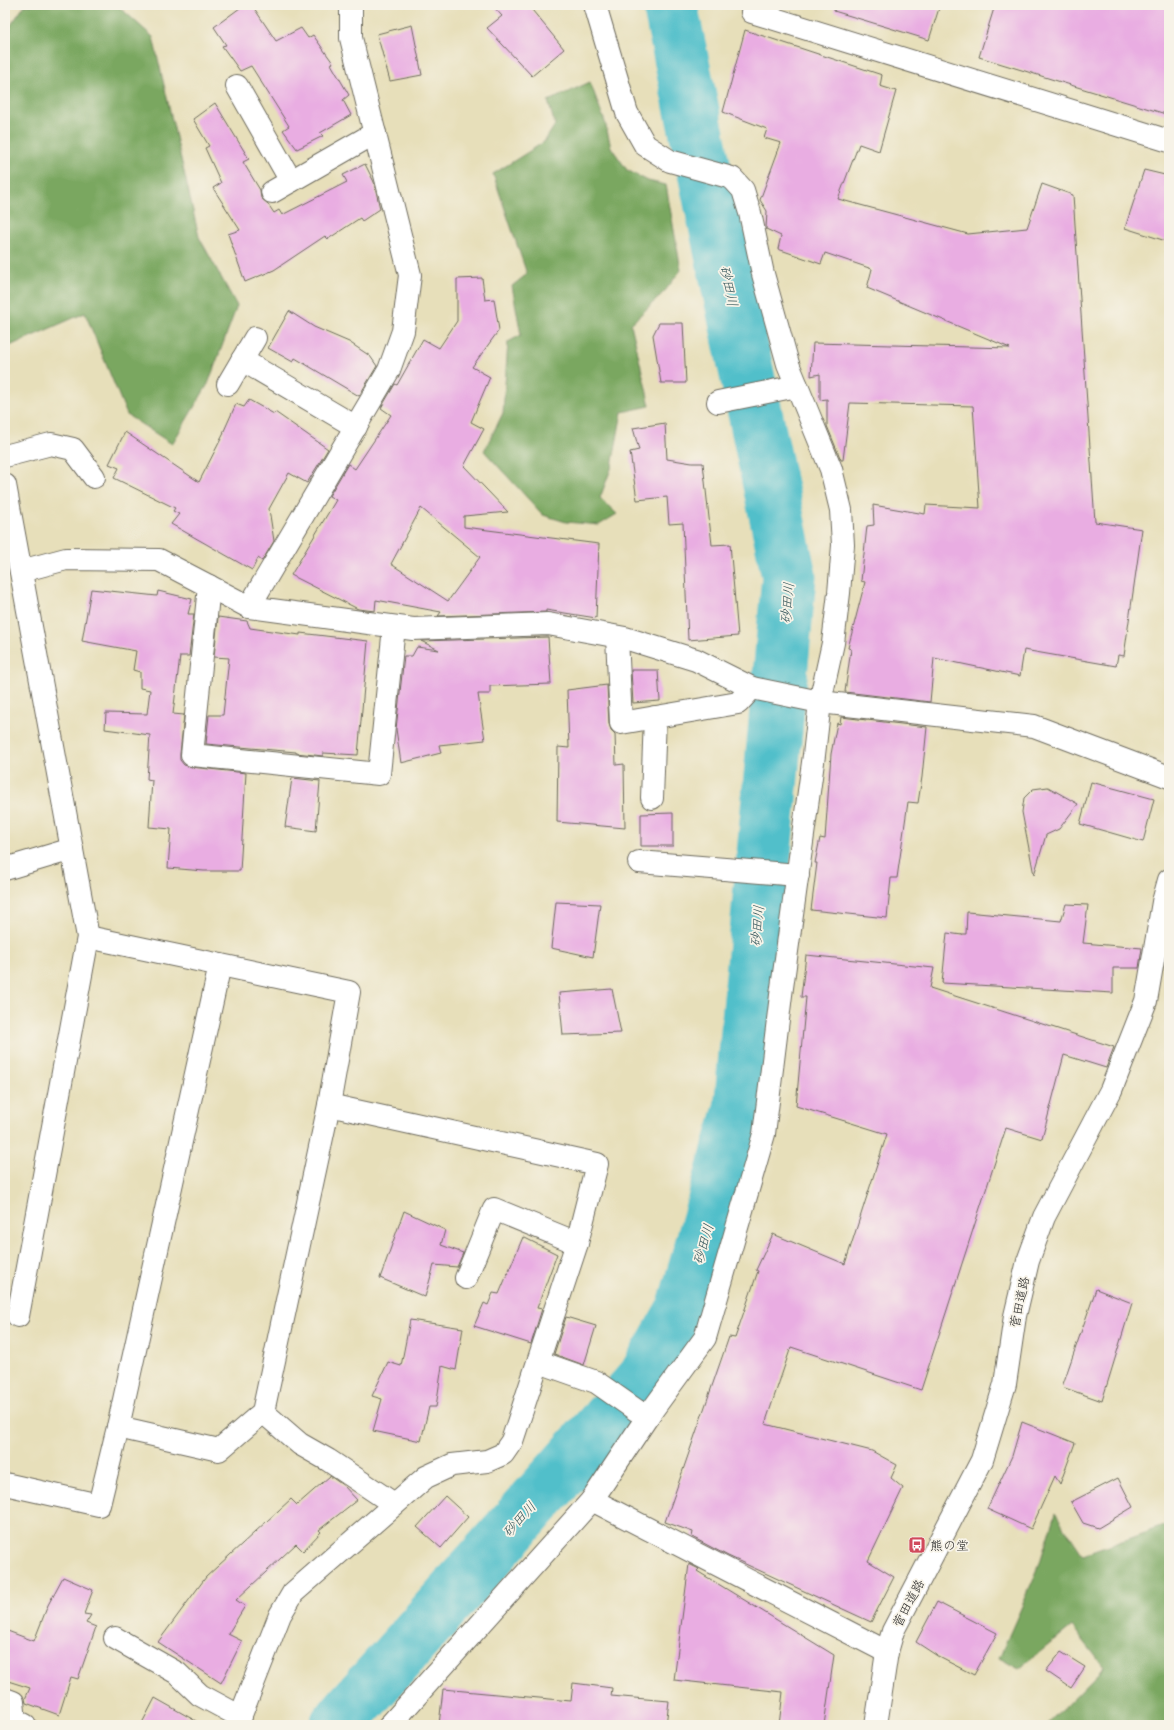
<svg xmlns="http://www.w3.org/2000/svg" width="1174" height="1730" viewBox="0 0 1174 1730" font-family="Itim,'Klee One',sans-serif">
  <rect width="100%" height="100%" fill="#f7f3e8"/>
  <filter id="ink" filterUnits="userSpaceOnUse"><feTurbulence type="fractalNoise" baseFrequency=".025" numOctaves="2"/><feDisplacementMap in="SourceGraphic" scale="8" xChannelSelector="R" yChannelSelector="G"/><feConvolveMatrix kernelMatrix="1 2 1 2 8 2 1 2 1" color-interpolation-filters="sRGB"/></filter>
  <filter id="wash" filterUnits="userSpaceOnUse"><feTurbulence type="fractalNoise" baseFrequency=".012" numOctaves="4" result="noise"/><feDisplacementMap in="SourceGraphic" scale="16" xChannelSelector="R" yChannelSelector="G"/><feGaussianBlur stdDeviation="0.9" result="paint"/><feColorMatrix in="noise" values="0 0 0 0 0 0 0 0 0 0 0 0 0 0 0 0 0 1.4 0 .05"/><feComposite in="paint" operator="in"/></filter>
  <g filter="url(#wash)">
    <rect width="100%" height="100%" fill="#e7dfba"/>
    <!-- forest -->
    <g fill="#7aa761" stroke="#526946">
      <path d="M 25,5 L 117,5 L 153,37 L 199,237 L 237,306 L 208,384 L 172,444 L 127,415 L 85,313 L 5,348 L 5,33 Z"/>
      <path d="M 590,82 L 605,122 L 611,147 L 627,170 L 648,181 L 666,185 L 681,270 L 665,291 L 631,324 L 650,406 L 622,412 L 612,466 L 600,498 L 617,514 L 599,525 L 566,522 L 543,515 L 484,451 L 503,413 L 508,342 L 521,335 L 512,286 L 527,274 L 493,174 L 544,142 L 555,125 L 548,101 Z"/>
      <path d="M 1055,1513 L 1083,1555 L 1169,1524 L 1169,1725 L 1047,1725 L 1104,1667 L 1072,1626 L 1019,1669 L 999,1658 L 1037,1572 Z"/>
    </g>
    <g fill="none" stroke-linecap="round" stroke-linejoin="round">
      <!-- river -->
      <path stroke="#51bfca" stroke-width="55" d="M 337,1725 L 645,1378 L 684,1309 L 741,1109 L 789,576 L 670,5"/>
    </g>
    <g id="blocks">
      <!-- building -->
      <g fill="#e9ade2" fill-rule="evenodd">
        <path d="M 244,5 L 252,5 L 276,41 L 301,28 L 308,38 L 313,35 L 333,63 L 331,64 L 349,95 L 343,100 L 351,115 L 320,133 L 323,136 L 297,149 L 283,130 L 289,126 L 251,66 L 240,71 L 222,46 L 226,45 L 214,27 Z"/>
        <path d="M 492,5 L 528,5 L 564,49 L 532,76 L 487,28 L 502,16 Z"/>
        <path d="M 835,5 L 940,5 L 929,40 L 834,11 Z"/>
        <path d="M 995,5 L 1169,5 L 1169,115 L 979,57 Z"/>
        <path d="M 412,25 L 422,75 L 390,81 L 377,34 Z"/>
        <path d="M 745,30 L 882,75 L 880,86 L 896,91 L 879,151 L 859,144 L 838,199 L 968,234 L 1027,228 L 1042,184 L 1073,195 L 1095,522 L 1142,529 L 1124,656 L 1118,655 L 1116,666 L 1024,650 L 1020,676 L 934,658 L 930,702 L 845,692 L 851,649 L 848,648 L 865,582 L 861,581 L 867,526 L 874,525 L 873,505 L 925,514 L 926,505 L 980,508 L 973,406 L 850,403 L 843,460 L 841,460 L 827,426 L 827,399 L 820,400 L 820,374 L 811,376 L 813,343 L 1010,348 L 867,288 L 872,269 L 825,253 L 821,264 L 778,249 L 781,236 L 766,229 L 767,211 L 760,200 L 781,143 L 764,138 L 767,129 L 723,112 Z"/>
        <path d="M 215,103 L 249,159 L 243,162 L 260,190 L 261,198 L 268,204 L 274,213 L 279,210 L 282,215 L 347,182 L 343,175 L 365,164 L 374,182 L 380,209 L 362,221 L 360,218 L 328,239 L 325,236 L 274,270 L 245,282 L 228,234 L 240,230 L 213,188 L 221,183 L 205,148 L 209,146 L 193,119 Z"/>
        <path d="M 1144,170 L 1169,176 L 1169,242 L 1125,228 Z"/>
        <path d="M 482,278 L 485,300 L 494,299 L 499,330 L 472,367 L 490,377 L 471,422 L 484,429 L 464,466 L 508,512 L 464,516 L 464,527 L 599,544 L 596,618 L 546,610 L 546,612 L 438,616 L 441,612 L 376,600 L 375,611 L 358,609 L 291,575 L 336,500 L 329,496 L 348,464 L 355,469 L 391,415 L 381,408 L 395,384 L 397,385 L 423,339 L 439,348 L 457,321 L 457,279 ZM 421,508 L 480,557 L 448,601 L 391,564 Z"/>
        <path d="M 289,311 L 314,327 L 349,342 L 370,356 L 377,366 L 359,396 L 295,358 L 293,362 L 268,348 Z"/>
        <path d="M 659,323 L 683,323 L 686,383 L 661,383 L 653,335 Z"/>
        <path d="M 249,400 L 274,414 L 275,412 L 328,449 L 307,483 L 289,473 L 269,509 L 274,541 L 262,561 L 258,558 L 252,570 L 171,524 L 179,514 L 173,511 L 175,508 L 114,478 L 119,468 L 109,464 L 125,432 L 199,482 L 224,433 L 223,433 L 236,404 L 244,407 Z"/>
        <path d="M 665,423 L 667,459 L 692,463 L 703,463 L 712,545 L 730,544 L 738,636 L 688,640 L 683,523 L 669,524 L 667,497 L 637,500 L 630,452 L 639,450 L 633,428 Z"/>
        <path d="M 91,589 L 157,596 L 158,591 L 192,599 L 188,614 L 194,614 L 189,656 L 180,656 L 173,714 L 184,715 L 180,754 L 180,760 L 184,765 L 191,767 L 246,773 L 240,871 L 204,871 L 168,868 L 171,829 L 149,827 L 152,780 L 147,779 L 150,735 L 105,729 L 106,713 L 147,714 L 150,690 L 140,688 L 140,672 L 133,670 L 136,651 L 82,641 Z"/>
        <path d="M 218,617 L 247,621 L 250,628 L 300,635 L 300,633 L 368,641 L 358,755 L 323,753 L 323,756 L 296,753 L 296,752 L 206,744 L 209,715 L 223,715 L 229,658 L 214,657 Z"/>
        <path d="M 548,637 L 551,684 L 490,686 L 490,694 L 478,694 L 485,740 L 439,745 L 441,753 L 401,763 L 396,729 L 404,656 L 412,656 L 417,647 L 439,650 L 421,641 Z"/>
        <path d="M 631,670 L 658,670 L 660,701 L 633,703 Z"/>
        <path d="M 607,685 L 609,724 L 611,730 L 615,734 L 616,765 L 624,764 L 625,828 L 557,822 L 558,747 L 569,748 L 567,690 Z"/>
        <path d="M 841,717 L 927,727 L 922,777 L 918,803 L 908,802 L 897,878 L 891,878 L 887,918 L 811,910 L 817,863 L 815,863 L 820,838 L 825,839 L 831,754 L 837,723 L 840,724 Z"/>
        <path d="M 292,778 L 320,781 L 316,831 L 285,827 Z"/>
        <path d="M 1091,782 L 1154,799 L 1143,842 L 1080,824 Z"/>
        <path d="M 1048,787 L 1078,804 L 1059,829 L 1046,835 L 1034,875 L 1022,812 L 1024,798 L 1033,789 Z"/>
        <path d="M 673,813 L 673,846 L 641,846 L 641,814 Z"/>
        <path d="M 556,902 L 600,904 L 593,957 L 551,948 Z"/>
        <path d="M 1066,904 L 1088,905 L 1083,943 L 1142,948 L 1139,968 L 1113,968 L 1113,993 L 942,983 L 947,933 L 962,935 L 962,934 L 966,934 L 967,912 L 1061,921 Z"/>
        <path d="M 806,955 L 934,968 L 930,988 L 1114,1047 L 1106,1068 L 1064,1055 L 1042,1139 L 1006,1128 L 921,1390 L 791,1347 L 765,1424 L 872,1451 L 897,1465 L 891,1478 L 903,1488 L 868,1561 L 894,1577 L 871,1622 L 728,1556 L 692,1537 L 693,1532 L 665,1522 L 729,1337 L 735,1338 L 758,1271 L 756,1270 L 773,1234 L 845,1264 L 887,1134 L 796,1106 L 806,997 L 801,997 Z"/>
        <path d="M 612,989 L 621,1033 L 563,1035 L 559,993 Z"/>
        <path d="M 404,1211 L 445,1230 L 441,1245 L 463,1253 L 457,1267 L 434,1265 L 425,1297 L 380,1278 Z"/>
        <path d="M 523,1237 L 557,1254 L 537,1308 L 542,1309 L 531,1344 L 474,1326 L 484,1303 L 488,1305 L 493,1293 L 499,1294 Z"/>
        <path d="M 1096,1289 L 1132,1303 L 1102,1401 L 1062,1387 Z"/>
        <path d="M 566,1317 L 596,1326 L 584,1365 L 554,1354 Z"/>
        <path d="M 410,1320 L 463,1328 L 456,1370 L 442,1366 L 436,1407 L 429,1407 L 421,1441 L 373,1431 L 382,1399 L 372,1396 L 388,1362 L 401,1366 Z"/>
        <path d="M 1022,1422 L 1075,1443 L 1060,1484 L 1055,1476 L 1031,1529 L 987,1509 L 1012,1456 Z"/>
        <path d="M 330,1476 L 344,1486 L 357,1500 L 319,1530 L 321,1532 L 303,1551 L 296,1544 L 236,1600 L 245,1606 L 228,1634 L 242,1641 L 221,1683 L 158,1642 L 206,1577 L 291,1499 L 297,1505 Z"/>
        <path d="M 1118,1478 L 1133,1507 L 1098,1528 L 1083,1523 L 1071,1502 Z"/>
        <path d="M 445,1496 L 468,1517 L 441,1548 L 417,1527 Z"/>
        <path d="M 689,1564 L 699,1569 L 697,1571 L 834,1655 L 824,1725 L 779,1725 L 783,1692 L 674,1680 Z"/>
        <path d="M 63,1577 L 93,1590 L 84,1614 L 91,1615 L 86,1623 L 96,1627 L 78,1679 L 71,1677 L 59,1715 L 26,1703 L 25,1699 L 30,1688 L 5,1680 L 5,1630 L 34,1641 L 48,1605 Z"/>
        <path d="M 937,1602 L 997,1633 L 974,1675 L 939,1657 L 916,1642 Z"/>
        <path d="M 1061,1652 L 1085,1667 L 1071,1688 L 1046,1671 Z"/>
        <path d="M 573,1683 L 612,1688 L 611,1696 L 669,1701 L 666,1725 L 439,1725 L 443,1689 L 571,1701 Z"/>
        <path d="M 155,1698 L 203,1725 L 141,1725 Z"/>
      </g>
    </g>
  </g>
  <g filter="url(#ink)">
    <use href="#blocks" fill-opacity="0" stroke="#6d6a5d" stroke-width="1"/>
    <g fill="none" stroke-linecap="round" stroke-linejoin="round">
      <!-- minor casing -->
      <g stroke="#6d6a5d" stroke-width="24">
        <g id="minor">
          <path d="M 752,12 L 1169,141"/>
          <path d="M 237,86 L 291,181"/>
          <path d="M 272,192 L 375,133"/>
          <path d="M 242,360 L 356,427"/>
          <path d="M 228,384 L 255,338"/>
          <path d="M 718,402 L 797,386"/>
          <path d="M 5,456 L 51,444 L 73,449 L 94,477"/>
          <path d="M 5,485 L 88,937 L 18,1316"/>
          <path d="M 21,571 L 66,559 L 159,560 L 249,607 L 413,629 L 548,624 L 625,638 L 696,660 L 752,688 L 820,702 L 1034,726 L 1169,777"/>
          <path d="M 209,586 L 192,755 L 379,774 L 394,627"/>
          <path d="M 249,607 L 389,370 L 403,331 L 410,275 L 351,38 L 351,5"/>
          <path d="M 617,637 L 621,723 L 738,703 L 752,688"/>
          <path d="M 652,798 L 655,717"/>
          <path d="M 639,862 L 798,875"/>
          <path d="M 5,869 L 72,849"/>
          <path d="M 88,937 L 349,992 L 329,1105 L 263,1412 L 219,1450 L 118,1427"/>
          <path d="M 329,1105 L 597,1164 L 577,1243"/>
          <path d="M 539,1362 L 596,1382 L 636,1410 L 648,1416"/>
          <path d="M 263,1412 L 300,1444 L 328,1460 L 394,1504"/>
          <path d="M 5,1484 L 99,1505 L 118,1427 L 220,965"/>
          <path d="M 592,1500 L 887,1652"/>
          <path d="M 115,1638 L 177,1673 L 200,1695 L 241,1717"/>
          <path d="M 5,1699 L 13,1702 L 15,1720 L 25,1725"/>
          <path d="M 237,1725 L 280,1615 L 293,1593 L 426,1477 L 452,1465 L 487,1461 L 503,1454 L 512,1441 L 577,1243 L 494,1209 L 466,1278"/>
          <path d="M 390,1725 L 592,1500 L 648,1416 L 705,1338 L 764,1134 L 781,995 L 814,755 L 820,702 L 833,643 L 839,593 L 843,545 L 841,510 L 831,469 L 788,364 L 763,274 L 750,213 L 743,190 L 732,178 L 670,161 L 645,145 L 627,113 L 595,5"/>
          <path d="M 876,1725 L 887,1652 L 893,1631 L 982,1460 L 1005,1384 L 1015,1316 L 1028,1261 L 1044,1217 L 1111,1090 L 1146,1001 L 1163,902 L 1169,880"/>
        </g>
      </g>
      <!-- minor -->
      <use href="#minor" stroke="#fff" stroke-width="22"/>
    </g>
  </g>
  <!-- icons -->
  <defs>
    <g id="bus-square" transform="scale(0.9)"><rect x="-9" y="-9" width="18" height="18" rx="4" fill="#d1495b" stroke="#f7f3e8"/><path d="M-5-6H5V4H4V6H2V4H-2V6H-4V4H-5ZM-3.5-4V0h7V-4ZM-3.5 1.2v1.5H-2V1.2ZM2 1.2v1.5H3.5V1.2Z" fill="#fff"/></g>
  </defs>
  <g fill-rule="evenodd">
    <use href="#bus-square" x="917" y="1545"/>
  </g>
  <g text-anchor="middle" stroke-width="3.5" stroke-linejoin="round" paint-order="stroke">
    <!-- street labels -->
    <g font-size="13" fill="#2b2b2b" stroke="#f7f3e8">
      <text transform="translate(1019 1302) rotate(-78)" y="5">菅田道路</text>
      <text transform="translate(908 1603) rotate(-62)" y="5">菅田道路</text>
    </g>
    <!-- poi labels -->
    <g font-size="13" fill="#2b2b2b" stroke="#f7f3e8" text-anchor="start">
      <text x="930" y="1550">熊の堂</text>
    </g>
    <!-- water labels -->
    <g font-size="14" font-style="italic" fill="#36575b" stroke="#f7f3e8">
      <text transform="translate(729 286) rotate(78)" y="5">砂田川</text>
      <text transform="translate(787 603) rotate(-85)" y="5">砂田川</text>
      <text transform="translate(757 926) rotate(-85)" y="5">砂田川</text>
      <text transform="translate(703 1244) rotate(-74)" y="5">砂田川</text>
      <text transform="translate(519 1519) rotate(-48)" y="5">砂田川</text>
    </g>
  </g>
  <!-- margin -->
  <rect width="1174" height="1730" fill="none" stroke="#f7f3e8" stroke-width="20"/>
</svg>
